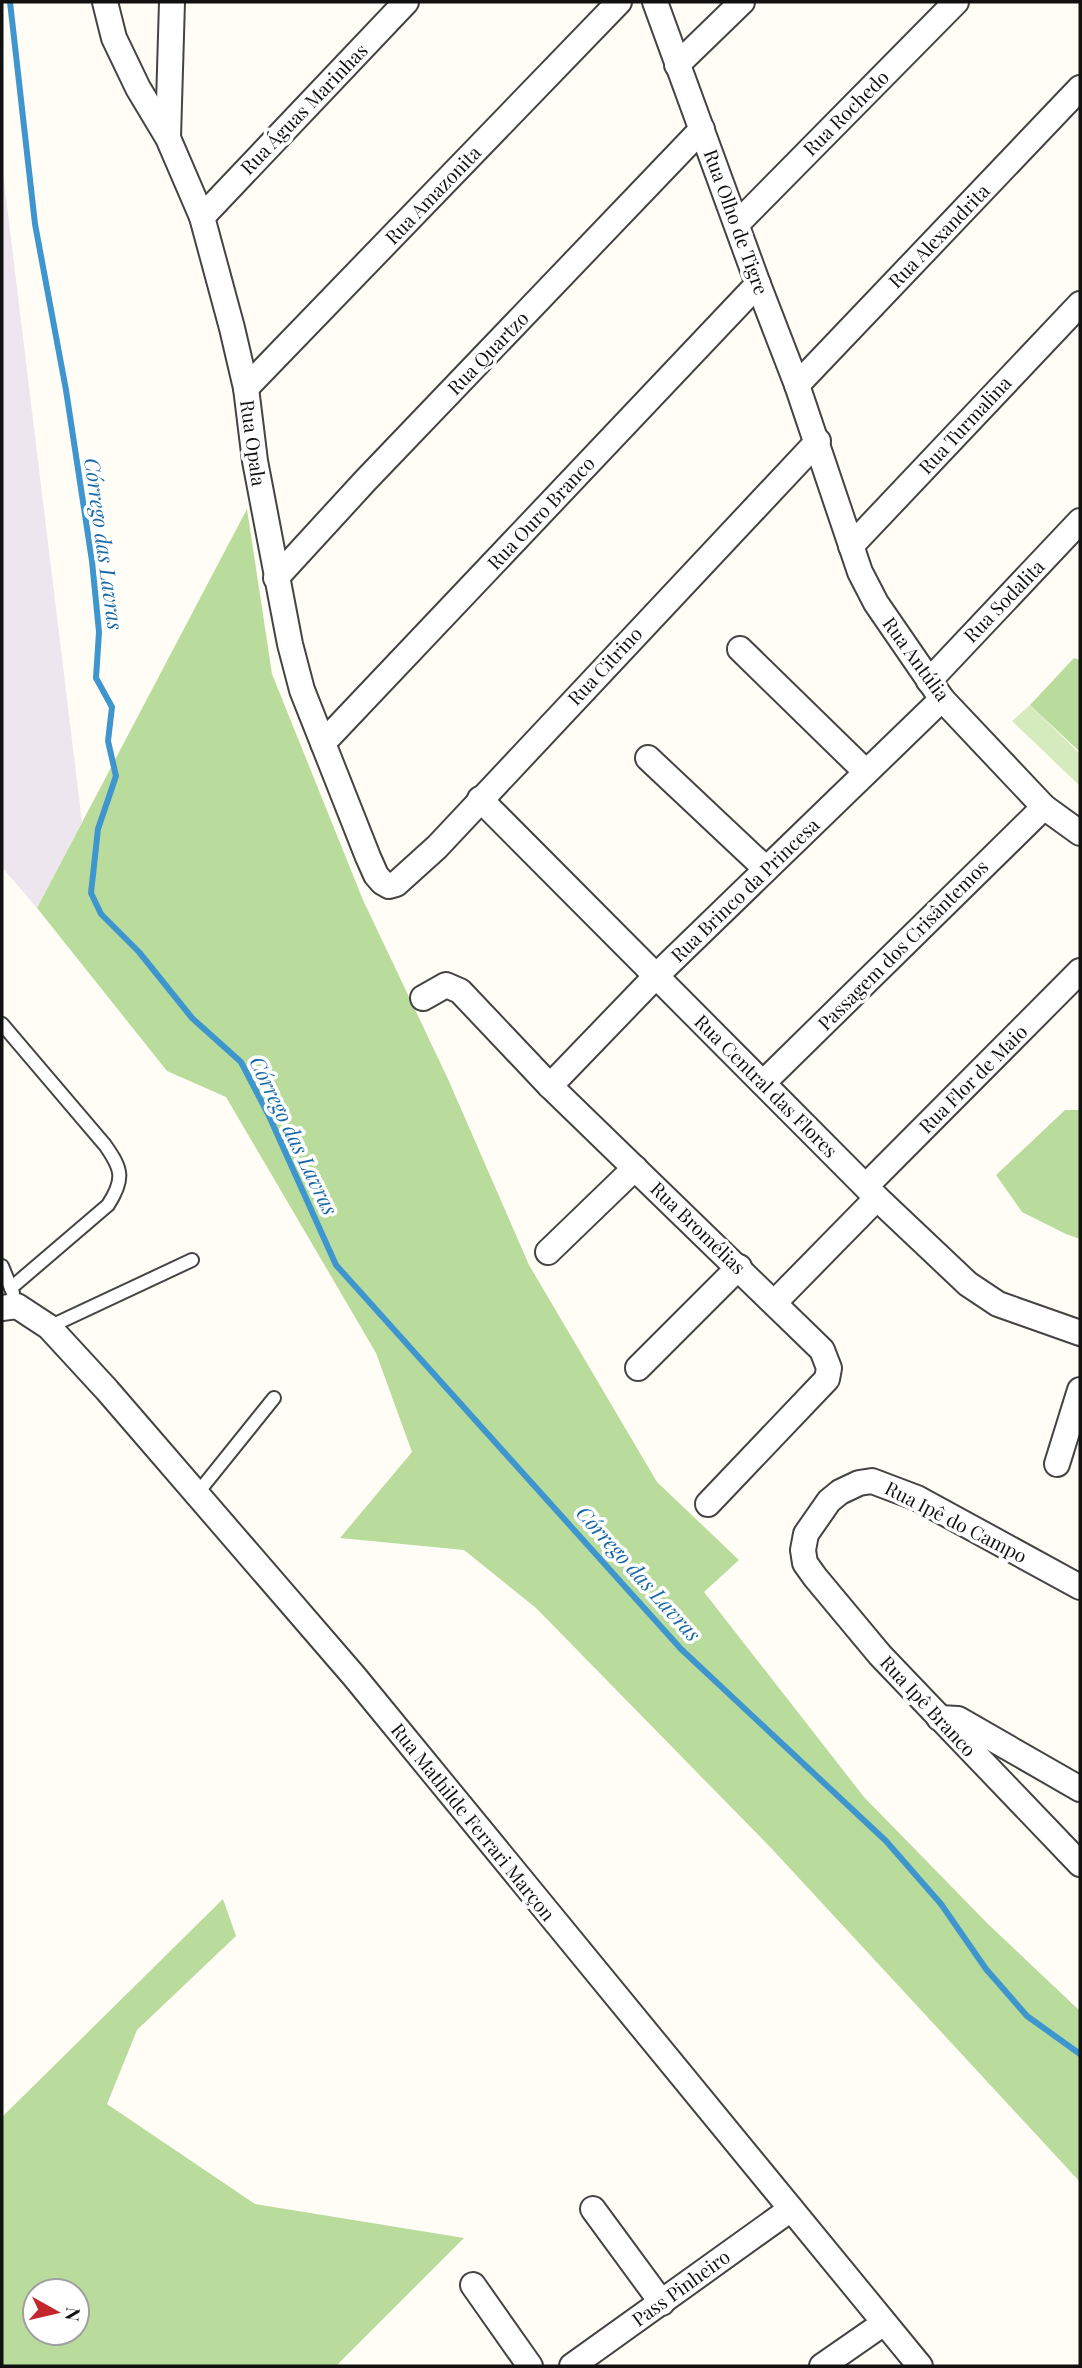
<svg xmlns="http://www.w3.org/2000/svg" width="1082" height="2368" viewBox="0 0 1082 2368" font-family="'Playfair Display',serif">
  <rect width="100%" height="100%" fill="#fffdf5"/>
  <!-- industrial -->
  <path fill="#eee6ef" d="M 2,165 L 82,822 L 37,908 L 2,867 Z"/>
  <!-- green -->
  <path fill="#d5ebbd" d="M 1030,705 L 1080,754 L 1080,786 L 1012,721 Z"/>
  <!-- forest -->
  <g fill="#b9dc9c" fill-rule="evenodd">
    <path d="M 247,509 L 272,674 L 363,900 L 448,1079 L 529,1265 L 657,1482 L 739,1560 L 704,1592 L 864,1797 L 988,1924 L 1080,2011 L 1080,2182 L 772,1849 L 536,1608 L 464,1550 L 340,1538 L 412,1452 L 376,1353 L 226,1097 L 167,1071 L 37,908 Z"/>
    <path d="M 1074,658 L 1080,660 L 1080,752 L 1030,705 Z"/>
    <path d="M 1065,1110 L 1080,1110 L 1080,1239 L 1066,1234 L 1022,1212 L 996,1175 Z"/>
    <path d="M 223,1899 L 236,1936 L 137,2030 L 107,2104 L 255,2204 L 464,2238 L 336,2366 L 2,2366 L 2,2117 ZM 35,2291 L 77,2291 L 77,2333 L 35,2333 Z"/>
  </g>
  <g fill="none" stroke-linecap="round" stroke-linejoin="round">
    <!-- stream -->
    <path stroke="#3f96cf" stroke-width="6" d="M 10,2 L 35,224 L 66,390 L 92,561 L 99,632 L 96,678 L 112,707 L 108,741 L 116,776 L 98,829 L 91,893 L 101,914 L 139,952 L 192,1018 L 241,1062 L 269,1116 L 336,1265 L 681,1649 L 886,1841 L 941,1904 L 986,1969 L 1027,2016 L 1080,2054"/>
    <!-- lane casing -->
    <g stroke="#444" stroke-width="16">
      <g id="lane">
        <path d="M 2,1024 L 105,1145 C 122,1169 125,1179 108,1205 L 11,1288"/>
        <path d="M 2,1266 L 13,1293"/>
        <path d="M 49,1327 L 192,1260"/>
        <path d="M 196,1495 L 274,1398"/>
      </g>
    </g>
    <!-- street casing -->
    <g stroke="#444" stroke-width="28">
      <g id="street">
        <path d="M 105,2 L 114,38 L 138,88 L 168,138 L 202,217 L 232,328 L 246,388 L 255,461 L 290,644 L 302,690 L 368,857 L 376,875 L 382,882 L 389,886 L 396,884 L 437,847 L 818,441"/>
        <path d="M 655,2 L 758,284 L 797,385 L 860,572 L 876,603 L 942,699 L 1044,807 L 1080,833"/>
        <path d="M 677,65 L 742,2"/>
        <path d="M 168,137 L 172,2"/>
        <path d="M 202,217 L 406,2"/>
        <path d="M 737,224 L 956,2"/>
        <path d="M 797,385 L 1080,88"/>
        <path d="M 246,388 L 619,2"/>
        <path d="M 851,546 L 1080,304"/>
        <path d="M 276,578 L 365,481 L 702,129"/>
        <path d="M 740,649 L 866,772"/>
        <path d="M 929,681 L 1080,521"/>
        <path d="M 323,743 L 758,284"/>
        <path d="M 648,758 L 766,869"/>
        <path d="M 480,799 L 877,1198 L 968,1284 L 998,1304 L 1080,1333"/>
        <path d="M 423,998 L 446,985 L 460,991 L 550,1086 L 822,1350 L 829,1368 L 827,1379 L 708,1504"/>
        <path d="M 763,1083 L 1044,807"/>
        <path d="M 550,1086 L 656,976 L 942,699"/>
        <path d="M 866,1186 L 1080,971"/>
        <path d="M 548,1252 L 635,1168"/>
        <path d="M 775,1302 L 877,1198"/>
        <path d="M 2,1308 L 17,1306 L 49,1327 L 107,1390 L 354,1676 L 920,2366"/>
        <path d="M 638,1368 L 739,1267"/>
        <path d="M 1057,1464 L 1080,1390"/>
        <path d="M 1080,1587 L 917,1498 L 872,1481 L 859,1483 L 840,1492 L 829,1501 L 806,1534 L 803,1550 L 805,1563 L 815,1577 L 880,1655 L 1080,1864"/>
        <path d="M 939,1718 L 958,1719 L 1080,1789"/>
        <path d="M 593,2209 L 662,2303"/>
        <path d="M 473,2285 L 530,2366"/>
        <path d="M 572,2366 L 791,2209"/>
        <path d="M 822,2366 L 884,2323"/>
      </g>
    </g>
    <!-- lane -->
    <use href="#lane" stroke="#fff" stroke-width="12"/>
    <!-- street -->
    <use href="#street" stroke="#fff" stroke-width="24"/>
  </g>
  <g text-anchor="middle" stroke-width="7" stroke-linejoin="round" paint-order="stroke">
    <!-- street labels -->
    <g font-size="19" fill="#111" stroke="#fff">
      <text transform="translate(304 109) rotate(-46)" y="7">Rua Águas Marinhas</text>
      <text transform="translate(846 113) rotate(-45)" y="7">Rua Rochedo</text>
      <text transform="translate(433 195) rotate(-46)" y="7">Rua Amazonita</text>
      <text transform="translate(736 222) rotate(70)" y="7">Rua Olho de Tigre</text>
      <text transform="translate(939 236) rotate(-46)" y="7">Rua Alexandrita</text>
      <text transform="translate(488 353) rotate(-46)" y="7">Rua Quartzo</text>
      <text transform="translate(965 425) rotate(-47)" y="7">Rua Turmalina</text>
      <text transform="translate(253 443) rotate(82)" y="7">Rua Opala</text>
      <text transform="translate(541 513) rotate(-47)" y="7">Rua Ouro Branco</text>
      <text transform="translate(1004 601) rotate(-46)" y="7">Rua Sodalita</text>
      <text transform="translate(916 659) rotate(54)" y="7">Rua Antúlia</text>
      <text transform="translate(605 666) rotate(-47)" y="7">Rua Citrino</text>
      <text transform="translate(745 890) rotate(-44)" y="7">Rua Brinco da Princesa</text>
      <text transform="translate(903 945) rotate(-45)" y="7">Passagem dos Crisântemos</text>
      <text transform="translate(973 1079) rotate(-45)" y="7">Rua Flor de Maio</text>
      <text transform="translate(766 1086) rotate(45)" y="7">Rua Central das Flores</text>
      <text transform="translate(698 1228) rotate(44)" y="7">Rua Bromélias</text>
      <text transform="translate(956 1522) rotate(27)" y="7">Rua Ipê do Campo</text>
      <text transform="translate(928 1706) rotate(47)" y="7">Rua Ipê Branco</text>
      <text transform="translate(473 1822) rotate(51)" y="7">Rua Mathilde Ferrari Marçon</text>
      <text transform="translate(681 2288) rotate(-36)" y="7">Pass Pinheiro</text>
    </g>
    <!-- water labels -->
    <g font-size="21" font-style="italic" fill="#1768a6" stroke="#fff">
      <text transform="translate(103 544) rotate(82)" y="7">Córrego das Lavras</text>
      <text transform="translate(293 1136) rotate(64)" y="7">Córrego das Lavras</text>
      <text transform="translate(638 1574) rotate(48)" y="7">Córrego das Lavras</text>
    </g>
  </g>
  <!-- border -->
  <rect width="1082" height="2368" fill="none" stroke="#111111" stroke-width="7"/>
  <!-- north arrow -->
  <g transform="translate(56 2312) rotate(98)"><circle r="33" fill="#ffffff" stroke="#a0a0a0" stroke-width="2"/>
  <path d="M0-5L12 26L0 18L-12 26Z" fill="#c4262e"/>
  <text y="-10" font-size="19" font-weight="bold" text-anchor="middle" fill="#111111">N</text>
  </g>
</svg>
